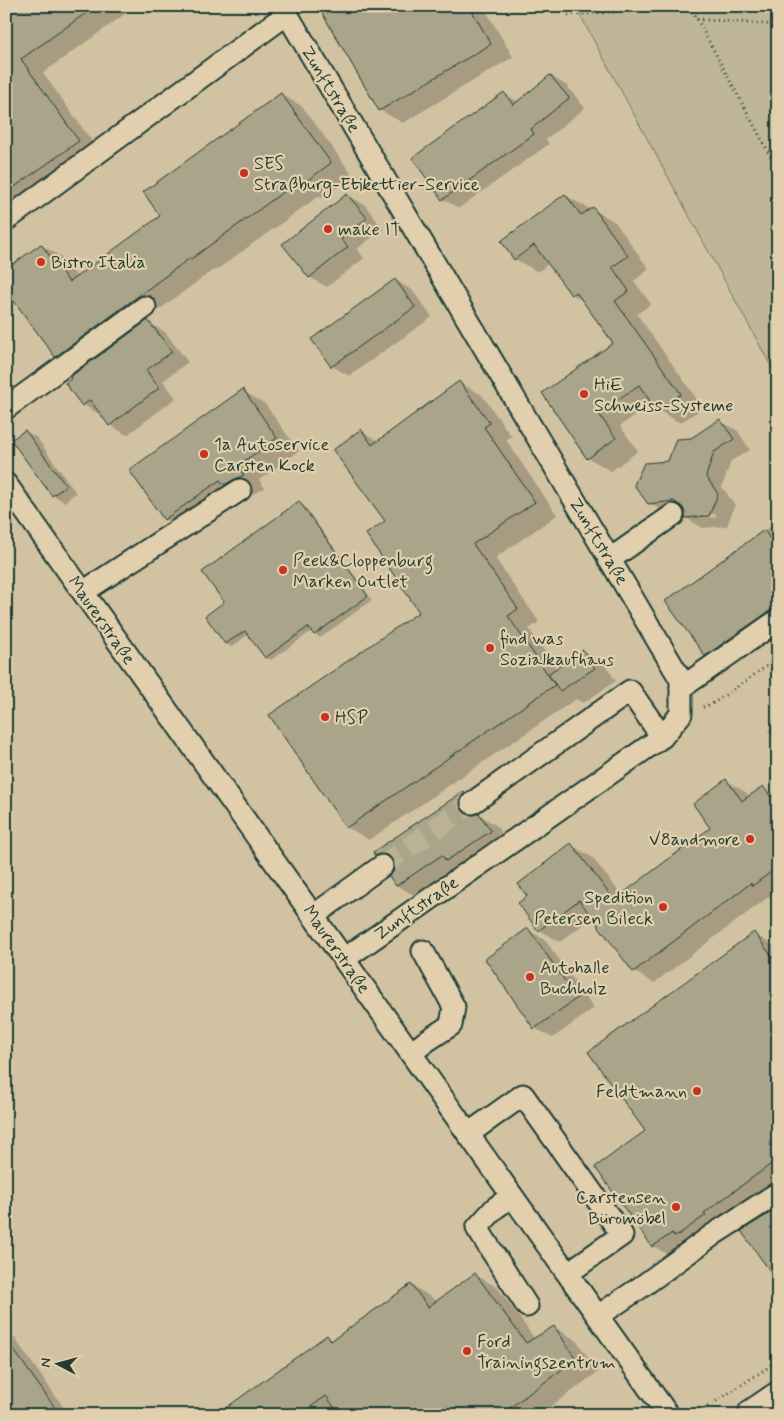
<svg xmlns="http://www.w3.org/2000/svg" width="784" height="1421" viewBox="0 0 784 1421" font-family="Mynerve,sans-serif">
  <rect width="100%" height="100%" fill="#e2cfad"/>
  <filter id="ink" filterUnits="userSpaceOnUse"><feTurbulence type="fractalNoise" baseFrequency=".02" numOctaves="2"/><feDisplacementMap in="SourceGraphic" scale="10" xChannelSelector="R" yChannelSelector="G"/><feConvolveMatrix kernelMatrix="1 2 1 2 8 2 1 2 1" color-interpolation-filters="sRGB"/></filter>
  <g filter="url(#ink)">
    <!-- built -->
    <path fill="#d1c2a2" d="M 6,6 L 575,6 L 778,379 L 778,1415 L 6,1415 Z"/>
    <!-- green -->
    <path fill="#bfb597" stroke="#6f7966" d="M 575,6 L 778,6 L 778,379 Z"/>
    <!-- shadow -->
    <g fill="#0003" fill-rule="evenodd">
      <path d="M 6,6 L 136,6 L 43,73 L 101,154 L 6,222 Z"/>
      <path d="M 319,6 L 483,6 L 513,57 L 403,123 L 380,110 Z"/>
      <path d="M 551,76 L 567,86 L 585,108 L 546,139 L 549,144 L 459,208 L 443,199 L 504,93 L 518,102 Z"/>
      <path d="M 281,94 L 303,107 L 353,176 L 323,198 L 319,196 L 215,271 L 213,270 L 78,369 L 56,356 L 41,245 L 63,258 L 78,278 L 162,216 Z"/>
      <path d="M 347,195 L 365,205 L 383,229 L 357,249 L 364,258 L 327,287 L 309,277 Z"/>
      <path d="M 565,195 L 588,208 L 590,211 L 593,209 L 615,222 L 649,269 L 634,281 L 651,304 L 637,314 L 703,408 L 680,423 L 658,410 L 653,403 L 620,426 L 638,451 L 611,471 L 588,458 L 543,393 L 615,343 L 584,302 L 572,294 L 549,263 L 538,272 L 515,259 Z"/>
      <path d="M 395,280 L 412,290 L 432,317 L 349,376 L 332,366 Z"/>
      <path d="M 148,322 L 165,332 L 188,362 L 163,381 L 176,398 L 127,435 L 110,425 L 102,414 L 101,415 L 83,405 L 67,383 Z"/>
      <path d="M 459,382 L 482,395 L 511,436 L 506,440 L 557,515 L 495,558 L 539,622 L 529,629 L 557,669 L 583,652 L 605,665 L 616,681 L 583,703 L 576,699 L 369,840 L 347,827 L 421,612 L 387,521 L 361,431 L 379,441 Z"/>
      <path d="M 243,391 L 265,404 L 299,451 L 259,480 L 265,488 L 247,497 L 241,494 L 187,532 L 165,519 Z"/>
      <path d="M 720,421 L 738,431 L 750,450 L 731,461 L 722,487 L 735,505 L 727,526 L 703,528 L 686,518 L 686,511 L 667,513 L 649,503 L 669,462 L 691,439 ZM 715,514 L 716,517 L 699,518 L 697,516 Z"/>
      <path d="M 25,431 L 37,438 L 76,493 L 64,502 L 53,495 Z"/>
      <path d="M 299,503 L 304,506 L 372,600 L 320,638 L 315,634 L 312,631 L 271,660 L 265,657 L 249,634 L 232,647 L 226,644 L 206,616 L 226,602 Z"/>
      <path d="M 778,521 L 778,631 L 726,667 L 706,655 L 667,601 Z"/>
      <path d="M 778,723 L 778,744 L 768,730 Z"/>
      <path d="M 727,781 L 747,793 L 750,797 L 763,788 L 776,795 L 778,794 L 778,894 L 774,897 L 771,895 L 654,983 L 633,971 L 593,917 L 560,942 L 539,930 L 529,896 L 571,845 L 592,857 L 622,896 L 712,828 Z"/>
      <path d="M 464,792 L 481,802 L 478,807 L 476,816 L 479,815 L 496,825 L 507,841 L 464,870 L 457,866 L 414,895 L 396,885 L 395,871 L 396,864 L 394,865 L 376,855 Z"/>
      <path d="M 528,930 L 545,940 L 594,1008 L 553,1038 L 535,1028 L 486,960 Z"/>
      <path d="M 754,934 L 778,948 L 778,1188 L 676,1259 L 653,1246 L 647,1131 Z"/>
      <path d="M 475,1275 L 497,1287 L 535,1339 L 554,1327 L 576,1340 L 598,1372 L 539,1415 L 341,1415 L 341,1413 L 339,1415 L 237,1415 L 327,1337 L 334,1341 L 411,1285 L 433,1298 L 436,1302 Z"/>
      <path d="M 6,1326 L 69,1415 L 6,1415 Z"/>
    </g>
    <!-- building -->
    <g fill="#a9a48a" stroke="#1f3d34">
      <path d="M 6,6 L 96,6 L 21,59 L 79,141 L 6,193 Z"/>
      <path d="M 318,6 L 469,6 L 491,44 L 379,111 Z"/>
      <path d="M 550,75 L 569,98 L 531,129 L 534,134 L 442,200 L 412,158 L 504,92 L 513,105 Z"/>
      <path d="M 281,93 L 331,163 L 300,186 L 297,182 L 191,259 L 190,258 L 55,357 L 6,290 L 6,269 L 41,244 L 69,282 L 160,216 L 143,192 Z"/>
      <path d="M 347,194 L 367,218 L 341,239 L 348,247 L 309,278 L 282,244 Z"/>
      <path d="M 565,194 L 581,215 L 593,207 L 628,256 L 612,267 L 629,291 L 615,301 L 681,394 L 657,411 L 639,385 L 598,413 L 616,438 L 587,459 L 542,393 L 613,343 L 576,292 L 571,295 L 534,245 L 514,260 L 501,241 Z"/>
      <path d="M 395,279 L 415,307 L 331,367 L 311,339 Z"/>
      <path d="M 148,320 L 172,352 L 146,370 L 159,388 L 109,426 L 90,400 L 82,406 L 65,383 L 71,379 L 70,377 Z"/>
      <path d="M 459,381 L 490,423 L 484,427 L 535,502 L 473,544 L 518,609 L 508,616 L 555,685 L 346,828 L 269,715 L 419,612 L 366,534 L 385,521 L 333,450 L 361,429 L 372,445 Z"/>
      <path d="M 243,389 L 277,438 L 237,466 L 244,475 L 233,480 L 224,485 L 220,480 L 164,520 L 129,470 Z"/>
      <path d="M 720,419 L 734,439 L 714,452 L 706,476 L 718,494 L 709,516 L 685,518 L 685,513 L 683,508 L 674,501 L 648,504 L 634,485 L 644,463 L 668,461 L 676,439 L 691,438 Z"/>
      <path d="M 25,430 L 66,486 L 52,496 L 11,440 Z"/>
      <path d="M 299,501 L 368,596 L 314,635 L 308,627 L 265,658 L 245,631 L 225,644 L 205,616 L 224,602 L 202,572 Z"/>
      <path d="M 764,530 L 778,550 L 778,608 L 771,610 L 705,656 L 665,601 Z"/>
      <path d="M 583,650 L 595,668 L 560,691 L 548,674 Z"/>
      <path d="M 726,779 L 742,801 L 763,786 L 771,797 L 778,792 L 778,867 L 752,886 L 751,883 L 633,972 L 579,900 L 538,931 L 518,903 L 527,896 L 518,884 L 571,843 L 614,900 L 710,828 L 693,804 Z"/>
      <path d="M 464,791 L 465,793 L 461,797 L 460,804 L 462,810 L 467,814 L 474,815 L 479,813 L 491,831 L 446,861 L 442,855 L 396,886 L 389,876 L 394,871 L 394,864 L 392,859 L 387,854 L 381,854 L 375,856 L 373,852 Z"/>
      <path d="M 528,928 L 577,998 L 534,1029 L 485,959 Z"/>
      <path d="M 754,932 L 778,965 L 778,1159 L 704,1213 L 706,1215 L 675,1237 L 672,1233 L 652,1247 L 595,1167 L 645,1131 L 588,1052 Z"/>
      <path d="M 778,1208 L 778,1282 L 741,1231 Z"/>
      <path d="M 475,1273 L 526,1343 L 554,1326 L 576,1359 L 500,1415 L 340,1415 L 326,1396 L 299,1415 L 216,1415 L 327,1335 L 331,1341 L 411,1284 L 428,1307 Z"/>
      <path d="M 6,1339 L 60,1415 L 6,1415 Z"/>
    </g>
    <g fill="none" stroke-linecap="round" stroke-linejoin="round">
      <!-- minor-tunnel -->
      <path stroke="#bbb295" stroke-width="21" stroke-dasharray="21 11" stroke-linecap="butt" d="M 382,866 L 472,803"/>
      <!-- minor casing -->
      <g stroke="#1f3d34" stroke-width="25">
        <g id="minor">
          <path d="M 6,220 L 287,14 L 681,680 L 681,714 L 662,737 L 344,959"/>
          <path d="M 6,408 L 145,307"/>
          <path d="M 6,484 L 668,1415"/>
          <path d="M 609,560 L 673,515"/>
          <path d="M 83,592 L 240,490"/>
          <path d="M 681,688 L 778,620"/>
          <path d="M 472,803 L 630,691 L 662,737"/>
          <path d="M 313,916 L 382,866"/>
          <path d="M 411,1053 L 428,1040 L 451,1025 L 454,1007 L 423,951"/>
          <path d="M 468,1134 L 523,1095 L 622,1235 L 568,1273"/>
          <path d="M 512,1196 L 495,1208 L 477,1228 L 527,1306"/>
          <path d="M 598,1316 L 644,1285 L 714,1234 L 778,1193"/>
          <path d="M 753,1415 L 750,1411 L 778,1392"/>
        </g>
      </g>
      <!-- path -->
      <g stroke="#1f3d34" stroke-width="3" stroke-dasharray="1 4" stroke-linecap="butt">
        <path d="M 564,6 L 568,15 L 689,6"/>
        <path d="M 690,6 L 778,170"/>
        <path d="M 697,19 L 778,25"/>
        <path d="M 703,707 L 714,703 L 778,658"/>
        <path d="M 695,1415 L 778,1361"/>
      </g>
      <!-- minor -->
      <use href="#minor" stroke="#e2cfad" stroke-width="21"/>
    </g>
  </g>
  <!-- markers -->
  <g fill="#c8321e" stroke="#e2cfad" stroke-width="2">
    <circle cx="244" cy="173" r="5"/>
    <circle cx="328" cy="229" r="5"/>
    <circle cx="41" cy="262" r="5"/>
    <circle cx="584" cy="394" r="5"/>
    <circle cx="204" cy="454" r="5"/>
    <circle cx="283" cy="570" r="5"/>
    <circle cx="490" cy="648" r="5"/>
    <circle cx="325" cy="717" r="5"/>
    <circle cx="750" cy="839" r="5"/>
    <circle cx="663" cy="907" r="5"/>
    <circle cx="530" cy="977" r="5"/>
    <circle cx="697" cy="1091" r="5"/>
    <circle cx="676" cy="1207" r="5"/>
    <circle cx="467" cy="1351" r="5"/>
  </g>
  <g text-anchor="middle" stroke-width="4.5" stroke-linejoin="round" paint-order="stroke">
    <!-- street labels -->
    <g font-size="18" fill="#1f3d34" stroke="#e2cfad">
      <text transform="translate(331 89) rotate(59)" y="6">Zunftstraße</text>
      <text transform="translate(599 541) rotate(59)" y="6">Zunftstraße</text>
      <text transform="translate(102 620) rotate(55)" y="6">Maurerstraße</text>
      <text transform="translate(416 908) rotate(-35)" y="6">Zunftstraße</text>
      <text transform="translate(337 949) rotate(55)" y="6">Maurerstraße</text>
    </g>
    <!-- poi labels -->
    <g font-size="18" fill="#1f3d34" stroke="#e2cfad" text-anchor="start">
      <text x="254" y="169">SES<tspan x="254" dy="21">Straßburg-Etikettier-Service</tspan></text>
      <text x="338" y="235">make IT</text>
      <text x="51" y="268">Bistro Italia</text>
      <text x="594" y="390">HiE<tspan x="594" dy="21">Schweiss-Systeme</tspan></text>
      <text x="214" y="450">1a Autoservice<tspan x="214" dy="21">Carsten Kock</tspan></text>
      <text x="293" y="566">Peek&amp;Cloppenburg<tspan x="293" dy="21">Marken Outlet</tspan></text>
      <text x="500" y="644">find was<tspan x="500" dy="21">Sozialkaufhaus</tspan></text>
      <text x="335" y="723">HSP</text>
      <text x="740" y="845" text-anchor="end">V8andmore</text>
      <text x="653" y="903" text-anchor="end">Spedition<tspan x="653" dy="21">Petersen Bileck</tspan></text>
      <text x="540" y="973">Autohalle<tspan x="540" dy="21">Buchholz</tspan></text>
      <text x="687" y="1097" text-anchor="end">Feldtmann</text>
      <text x="666" y="1203" text-anchor="end">Carstensen<tspan x="666" dy="21">Büromöbel</tspan></text>
      <text x="477" y="1347">Ford<tspan x="477" dy="21">Trainingszentrum</tspan></text>
    </g>
  </g>
  <!-- margin -->
  <rect width="784" height="1421" fill="none" stroke="#e2cfad" stroke-width="25"/>
  <rect x="12" y="12" width="759" height="1396" fill="none" stroke="#1f3d34" stroke-width="2" filter="url(#ink)"/>
  <!-- north arrow -->
  <g transform="translate(58 1364) rotate(276)" stroke="#e2cfad" stroke-width="4" paint-order="stroke">
  <path d="M0-4L9 19L0 12L-9 19Z" fill="#1f3d34"/>
  <text y="-8" font-size="14" font-weight="bold" text-anchor="middle" fill="#1f3d34">N</text>
  </g>
</svg>
